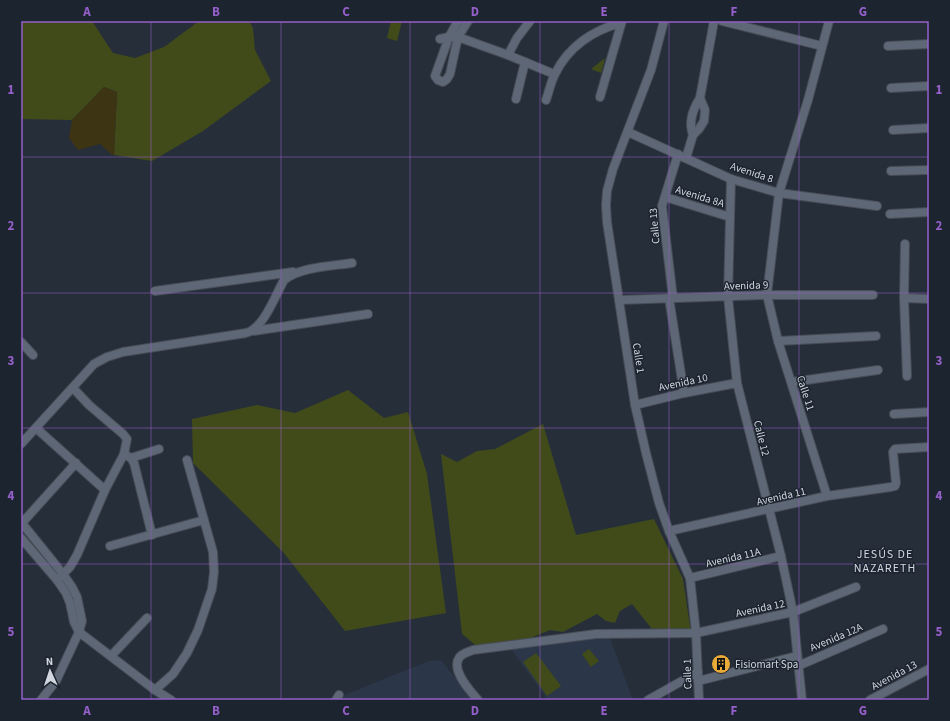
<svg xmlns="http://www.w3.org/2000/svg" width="950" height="721" viewBox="0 0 950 721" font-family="'Source Sans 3',sans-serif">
  <rect width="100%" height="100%" fill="#262e3a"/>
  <!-- built -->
  <g fill="#2b3648">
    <path d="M 609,636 L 633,700 L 548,700 L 511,649 L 571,639 Z"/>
    <path d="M 441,660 L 473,700 L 341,700 L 345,695 L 401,672 L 429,661 Z"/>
  </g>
  <!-- green -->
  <g fill="#414b1a">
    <path d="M 31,21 L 92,21 L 113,53 L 135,58 L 164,47 L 199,21 L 249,21 L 253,28 L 255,50 L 271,81 L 203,131 L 152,161 L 114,155 L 117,92 L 104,87 L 72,120 L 21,119 L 21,23 Z"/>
    <path d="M 391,21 L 402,21 L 397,41 L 387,38 Z"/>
    <path d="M 605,58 L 601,73 L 591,69 Z"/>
    <path d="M 348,390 L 384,418 L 408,412 L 427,474 L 446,613 L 345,631 L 283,552 L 193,463 L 192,419 L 257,405 L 295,413 Z"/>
    <path d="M 543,424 L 576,535 L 654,519 L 683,579 L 691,633 L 652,629 L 632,604 L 620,611 L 615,623 L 606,621 L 597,614 L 563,632 L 550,630 L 516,644 L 479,648 L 462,634 L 441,454 L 457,462 L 477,451 L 495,449 Z"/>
    <path d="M 589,649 L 599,661 L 591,667 L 582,654 Z"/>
    <path d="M 536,653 L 561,686 L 547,696 L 523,662 Z"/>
  </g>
  <!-- sand -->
  <path fill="#3d3414" d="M 104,87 L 117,92 L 114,155 L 111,154 L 100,144 L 78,150 L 69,138 L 72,120 Z"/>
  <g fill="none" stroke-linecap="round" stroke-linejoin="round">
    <!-- minor casing -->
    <g stroke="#464c56" stroke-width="10">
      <g id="minor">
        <path d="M 458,21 L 449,37 L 435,76 L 438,80 L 443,82 L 447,79 L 450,74 L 458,37 L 468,21"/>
        <path d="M 664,21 L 651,70 L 613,169 L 607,191 L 606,205 L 607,222 L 635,405 L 646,453 L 659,503 L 669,531 L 690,578 L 696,633 L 699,700"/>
        <path d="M 722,21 L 822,46"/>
        <path d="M 440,39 L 449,37 L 458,37 L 508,55 L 554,74"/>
        <path d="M 888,46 L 929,44"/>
        <path d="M 508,55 L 517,38 L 530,21"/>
        <path d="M 891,88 L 929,86"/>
        <path d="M 600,97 L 622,21"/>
        <path d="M 516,99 L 525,62"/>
        <path d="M 546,100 C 549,92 551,81 555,74 C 568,47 593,30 621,23"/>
        <path d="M 893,130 L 929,128"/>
        <path d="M 628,132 L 731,179 L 779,193 L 877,206"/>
        <path d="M 693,135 C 688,122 693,109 700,98"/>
        <path d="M 686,158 L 693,135 L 699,129 L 704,121 L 705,110 L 700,98 L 714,21"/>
        <path d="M 891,171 L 929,170"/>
        <path d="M 731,179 L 728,297 L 737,383 L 781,556 L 793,612 L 802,700"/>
        <path d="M 665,197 L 730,217"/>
        <path d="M 890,214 L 929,212"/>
        <path d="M 905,244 L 904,298 L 907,376"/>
        <path d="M 155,291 L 293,272"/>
        <path d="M 669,298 L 684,393"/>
        <path d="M 673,298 L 662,206 L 678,154"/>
        <path d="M 904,298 L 929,299"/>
        <path d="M 619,300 L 767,295 L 873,295"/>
        <path d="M 253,331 L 368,314"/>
        <path d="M 778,341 L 876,336"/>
        <path d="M 21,342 L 33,355"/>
        <path d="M 792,382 L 878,370"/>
        <path d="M 635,405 L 684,393 L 737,383"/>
        <path d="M 894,414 L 929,412"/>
        <path d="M 36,428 L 105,490"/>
        <path d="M 21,444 L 94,364 L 107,357 L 123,352 L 246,333 C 264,328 275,296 284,280 C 300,267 332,266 352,263"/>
        <path d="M 124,454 L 131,458 L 134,463 L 152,535"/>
        <path d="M 131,458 L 159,449"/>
        <path d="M 827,496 L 778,341 L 767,295 L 779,193 L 808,100 L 829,21"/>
        <path d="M 21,522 L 63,574 L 72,587 L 77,597 L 82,621 L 79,632 L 56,681 L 41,700"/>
        <path d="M 22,523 L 76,463"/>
        <path d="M 669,531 L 827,496 L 891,487 L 895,486 L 896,483 L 893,452 L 895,449 L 929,447"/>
        <path d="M 21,538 L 57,580 L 66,593 L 70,603 L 74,622 L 79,632 L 155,690 L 173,674 L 187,653 L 198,630 L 212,589 L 214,572 L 213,552 L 187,460"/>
        <path d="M 110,546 L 204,520"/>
        <path d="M 690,578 L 781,556"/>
        <path d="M 57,580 L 70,567 L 77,555 L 105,490 L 124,454 L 127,439 L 123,434 L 89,405 L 73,388"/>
        <path d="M 111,656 L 147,618"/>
        <path d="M 798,666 L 883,629"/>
        <path d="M 698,681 L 797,656"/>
        <path d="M 155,690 L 171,700"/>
        <path d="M 336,700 L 339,695"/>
        <path d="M 478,700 C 470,691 451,670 459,658 C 462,653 469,652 473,650 L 596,634 L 696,633 L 793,612 L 856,587"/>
        <path d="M 648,700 L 698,672"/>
        <path d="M 870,700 L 929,669"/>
      </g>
    </g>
    <!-- minor -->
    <use href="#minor" stroke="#5e6775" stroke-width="8"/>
  </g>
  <!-- grid -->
  <path fill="none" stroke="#955fc9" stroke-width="1" stroke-opacity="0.55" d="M 151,21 L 151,700M 281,21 L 281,700M 410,21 L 410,700M 540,21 L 540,700M 669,21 L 669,700M 799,21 L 799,700M 21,157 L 929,157M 21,293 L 929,293M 21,428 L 929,428M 21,564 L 929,564"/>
  <!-- icons -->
  <defs>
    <g id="building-disc" transform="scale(1)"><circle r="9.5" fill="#eaaa39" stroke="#1c242f"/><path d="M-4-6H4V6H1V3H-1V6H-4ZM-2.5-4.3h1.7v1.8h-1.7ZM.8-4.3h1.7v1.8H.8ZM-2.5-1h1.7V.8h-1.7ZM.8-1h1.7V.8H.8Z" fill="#111"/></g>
  </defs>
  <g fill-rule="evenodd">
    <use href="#building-disc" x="721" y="664"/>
  </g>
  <g text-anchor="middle" stroke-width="3" stroke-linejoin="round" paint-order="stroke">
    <!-- street labels -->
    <g font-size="11" fill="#d2d7df" stroke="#1c242f">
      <text transform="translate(752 172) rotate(18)" y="4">Avenida 8</text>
      <text transform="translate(700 196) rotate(17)" y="4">Avenida 8A</text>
      <text transform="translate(654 226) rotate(-95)" y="4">Calle 13</text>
      <text transform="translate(746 285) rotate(-2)" y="4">Avenida 9</text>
      <text transform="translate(639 358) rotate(81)" y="4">Calle 1</text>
      <text transform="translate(683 382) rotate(-12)" y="4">Avenida 10</text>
      <text transform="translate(806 393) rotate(72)" y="4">Calle 11</text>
      <text transform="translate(762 438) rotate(76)" y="4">Calle 12</text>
      <text transform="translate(781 496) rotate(-13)" y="4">Avenida 11</text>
      <text transform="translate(733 557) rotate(-13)" y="4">Avenida 11A</text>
      <text transform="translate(760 608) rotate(-12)" y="4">Avenida 12</text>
      <text transform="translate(836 637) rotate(-23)" y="4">Avenida 12A</text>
      <text transform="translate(687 674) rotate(-92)" y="4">Calle 1</text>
      <text transform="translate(894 675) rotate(-28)" y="4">Avenida 13</text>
    </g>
    <!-- poi labels -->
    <g font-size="11" fill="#d2d7df" stroke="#1c242f" text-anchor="start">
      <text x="735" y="668">Fisiomart Spa</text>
    </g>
    <!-- neighbourhood labels -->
    <g font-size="12" letter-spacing="1" fill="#d2d7df" stroke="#1c242f">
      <text x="885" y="558">JESÚS DE<tspan x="885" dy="14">NAZARETH</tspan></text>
    </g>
  </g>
  <!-- border -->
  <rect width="950" height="721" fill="none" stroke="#1c242f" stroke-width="44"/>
  <!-- north arrow -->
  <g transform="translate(50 671) rotate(357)" stroke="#1c242f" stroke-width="3" paint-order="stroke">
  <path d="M0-3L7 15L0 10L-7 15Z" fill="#d2d7df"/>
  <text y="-6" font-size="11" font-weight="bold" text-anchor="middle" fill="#d2d7df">N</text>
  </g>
  <rect x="22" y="22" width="906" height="677" fill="none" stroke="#955fc9" stroke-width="1.5"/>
  <g font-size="13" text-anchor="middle" font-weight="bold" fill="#955fc9">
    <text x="87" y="16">A</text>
    <text x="216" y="16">B</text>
    <text x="346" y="16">C</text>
    <text x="475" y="16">D</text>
    <text x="604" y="16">E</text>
    <text x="734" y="16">F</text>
    <text x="863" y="16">G</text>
    <text x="11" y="94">1</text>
    <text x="939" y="94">1</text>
    <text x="11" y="230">2</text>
    <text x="939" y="230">2</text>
    <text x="11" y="365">3</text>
    <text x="939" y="365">3</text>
    <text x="11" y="500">4</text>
    <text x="939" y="500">4</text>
    <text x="11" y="636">5</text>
    <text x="939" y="636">5</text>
    <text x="87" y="715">A</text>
    <text x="216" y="715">B</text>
    <text x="346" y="715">C</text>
    <text x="475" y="715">D</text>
    <text x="604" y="715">E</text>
    <text x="734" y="715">F</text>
    <text x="863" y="715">G</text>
  </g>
</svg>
